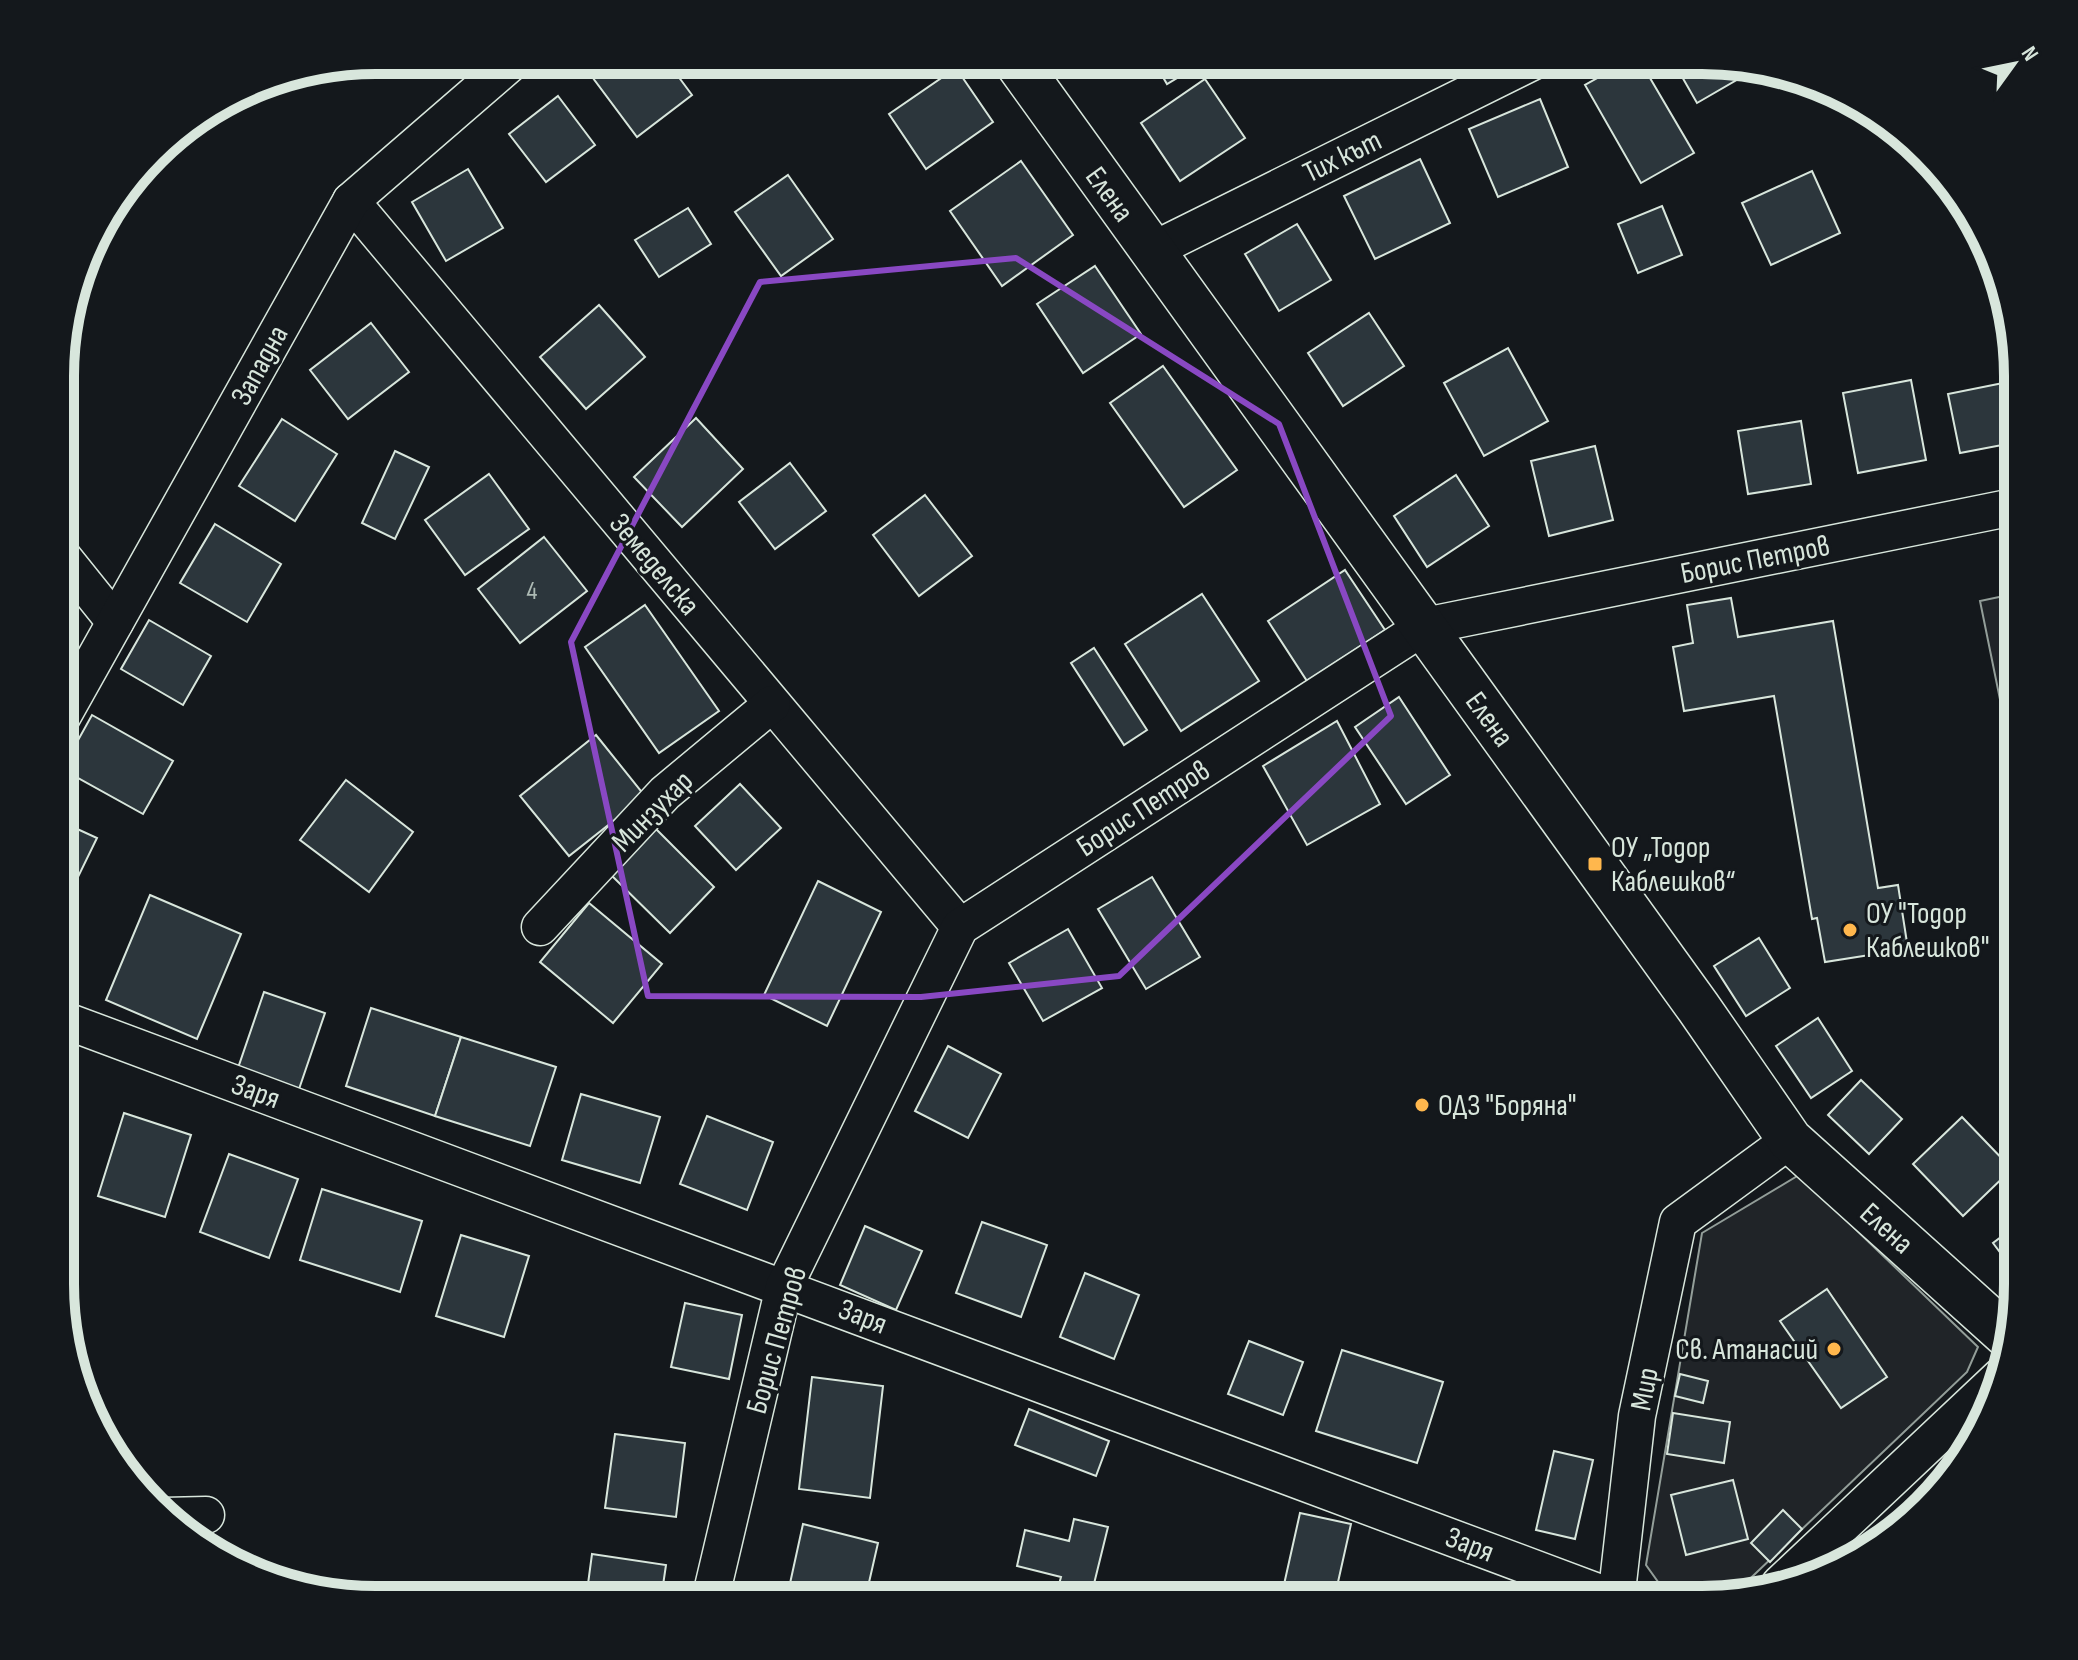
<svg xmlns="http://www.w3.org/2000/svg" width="2078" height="1660" viewBox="0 0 2078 1660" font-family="'Sofia Sans Condensed',sans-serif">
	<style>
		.green { fill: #202428; stroke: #939e99; stroke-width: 2 }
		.building { fill: #2c363c; stroke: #d8e6dc; stroke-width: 2 }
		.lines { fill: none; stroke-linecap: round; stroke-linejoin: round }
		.minor-casing { stroke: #d8e6dc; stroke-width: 39 }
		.tertiary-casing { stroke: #d8e6dc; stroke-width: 47 }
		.minor { stroke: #14181c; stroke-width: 36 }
		.tertiary { stroke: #14181c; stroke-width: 44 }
		.marked { fill: none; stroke: #8948c3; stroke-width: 6; stroke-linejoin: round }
		.poi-dot { fill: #ffb74d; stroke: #14181c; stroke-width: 3 }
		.labels { text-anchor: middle; stroke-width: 6; stroke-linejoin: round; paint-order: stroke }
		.number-label { font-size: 26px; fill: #adbab4 }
		.street-label { font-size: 30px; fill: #d8e6dc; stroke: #14181c }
		.poi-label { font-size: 30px; fill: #d8e6dc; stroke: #14181c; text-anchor: start }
		.rim { fill: none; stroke: #d8e6dc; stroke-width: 10 }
	</style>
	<rect width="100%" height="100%" fill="#14181c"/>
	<g class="green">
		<path d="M2018 593V788L1980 601Z"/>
		<path d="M1799 1175 1978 1347 1967 1372 1735 1593 1702 1600H1671L1646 1565 1702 1233Z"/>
	</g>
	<g class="building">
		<path d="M592 60H666L692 95 637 137 584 66Z"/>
		<path d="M1153 60H1207L1167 84Z"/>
		<path d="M1360 60H1399L1368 76Z"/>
		<path d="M1628 61H1640L1694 153 1641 183 1585 85Z"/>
		<path d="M1673 61H1722L1750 67 1752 71 1697 103Z"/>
		<path d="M956 68 993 122 926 169 889 114Z"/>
		<path d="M1205 79 1245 138 1180 181 1141 123Z"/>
		<path d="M558 96 595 145 546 182 509 134Z"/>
		<path d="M1540 99 1568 167 1498 197 1469 129Z"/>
		<path d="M1420 159 1450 223 1375 259 1344 196Z"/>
		<path d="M1021 161 1073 235 1002 286 950 211Z"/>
		<path d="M468 169 503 228 446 261 412 202Z"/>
		<path d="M1812 171 1840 233 1771 265 1742 203Z"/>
		<path d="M788 175 833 239 781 276 735 212Z"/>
		<path d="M1662 206 1682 255 1638 273 1618 224Z"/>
		<path d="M688 208 711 244 659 277 635 240Z"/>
		<path d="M1297 224 1331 280 1279 311 1245 254Z"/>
		<path d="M1095 266 1141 334 1083 373 1037 304Z"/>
		<path d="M599 305 645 357 586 409 540 357Z"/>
		<path d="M1369 313 1404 366 1343 406 1308 353Z"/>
		<path d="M371 323 409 372 348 419 310 370Z"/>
		<path d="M1508 348 1548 421 1484 456 1444 383Z"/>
		<path d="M1163 366 1237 470 1184 507 1110 403Z"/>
		<path d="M1911 380 1926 460 1858 473 1843 393Z"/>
		<path d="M2018 380V442L1960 453 1948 394Z"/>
		<path d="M696 418 743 469 682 527 634 477Z"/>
		<path d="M282 419 337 454 295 521 239 486Z"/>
		<path d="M1801 421 1811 484 1748 494 1738 431Z"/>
		<path d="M1595 446 1613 520 1549 536 1531 461Z"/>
		<path d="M395 451 429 467 395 539 362 523Z"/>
		<path d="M790 463 826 511 775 549 739 502Z"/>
		<path d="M489 474 529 529 465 575 425 520Z"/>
		<path d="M1456 475 1489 526 1427 567 1394 516Z"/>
		<path d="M925 495 972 556 919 596 873 535Z"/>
		<path d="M215 524 281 564 247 622 180 583Z"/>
		<path d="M544 537 587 591 520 643 478 589Z"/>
		<path d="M1345 570 1385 630 1307 681 1268 621Z"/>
		<path d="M1202 594 1259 681 1181 731 1125 644Z"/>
		<path d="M1731 598 1738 637 1833 621 1878 888 1898 885 1908 949 1825 962 1817 918 1812 919 1774 696 1684 711 1673 647 1693 643 1687 605Z"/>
		<path d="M645 605 719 711 659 753 585 647Z"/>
		<path d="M149 620 211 656 183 705 121 669Z"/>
		<path d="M1094 648 1147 730 1124 745 1071 663Z"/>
		<path d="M1399 697 1450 775 1406 804 1355 727Z"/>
		<path d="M92 715 173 761 143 814 62 769Z"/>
		<path d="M1337 721 1380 804 1307 845 1263 766Z"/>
		<path d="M596 735 645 796 569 856 520 796Z"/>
		<path d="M346 780 413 832 369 892 300 840Z"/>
		<path d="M740 784 781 828 736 870 695 826Z"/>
		<path d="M62 822 97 838 78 877 62 869Z"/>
		<path d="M653 826 714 887 670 933 608 872Z"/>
		<path d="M1152 877 1200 957 1146 989 1098 909Z"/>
		<path d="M818 881 881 912 827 1026 764 995Z"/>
		<path d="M150 895 241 934 197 1039 106 1000Z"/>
		<path d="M589 903 662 964 613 1023 540 962Z"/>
		<path d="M1068 929 1102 988 1043 1021 1009 963Z"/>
		<path d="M1759 938 1790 988 1746 1016 1714 966Z"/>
		<path d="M264 992 325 1013 298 1092 237 1071Z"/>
		<path d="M371 1008 461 1037 435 1116 346 1086Z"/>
		<path d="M1818 1018 1852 1071 1811 1098 1776 1046Z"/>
		<path d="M461 1037 556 1067 530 1146 435 1116Z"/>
		<path d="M948 1046 1001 1074 968 1138 915 1111Z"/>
		<path d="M1861 1080 1902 1119 1869 1154 1828 1115Z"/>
		<path d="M581 1094 660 1117 640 1183 562 1160Z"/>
		<path d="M124 1113 191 1135 165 1217 98 1196Z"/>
		<path d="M707 1116 773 1142 747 1210 680 1184Z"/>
		<path d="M1962 1117 2012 1169 1963 1216 1913 1164Z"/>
		<path d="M229 1154 298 1179 269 1258 200 1232Z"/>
		<path d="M322 1189 422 1221 400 1292 300 1260Z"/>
		<path d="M982 1222 1047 1245 1021 1317 956 1293Z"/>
		<path d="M2017 1225V1275L1993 1243Z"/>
		<path d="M865 1226 922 1251 896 1310 840 1285Z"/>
		<path d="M461 1235 529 1256 504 1337 436 1316Z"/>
		<path d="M1085 1273 1139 1295 1114 1359 1060 1337Z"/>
		<path d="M1827 1289 1887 1377 1841 1408 1780 1321Z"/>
		<path d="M685 1303 742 1315 729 1379 671 1367Z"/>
		<path d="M1249 1341 1303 1362 1283 1415 1228 1394Z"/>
		<path d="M1342 1350 1443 1382 1417 1463 1316 1431Z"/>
		<path d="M1680 1374 1708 1381 1703 1403 1675 1396Z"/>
		<path d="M812 1377 883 1386 870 1498 799 1489Z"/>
		<path d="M1029 1409 1109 1441 1096 1476 1015 1445Z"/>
		<path d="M1673 1413 1730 1422 1724 1463 1667 1454Z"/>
		<path d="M615 1434 685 1443 676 1517 605 1508Z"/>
		<path d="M1554 1451 1593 1460 1575 1539 1536 1530Z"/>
		<path d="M1733 1480 1748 1539 1686 1555 1671 1495Z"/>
		<path d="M1783 1510 1802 1529 1770 1562 1751 1543Z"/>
		<path d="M1300 1513 1351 1524 1334 1600 1283 1589Z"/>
		<path d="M1074 1519 1108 1527 1091 1596 1058 1588 1061 1577 1017 1566 1025 1530 1069 1541Z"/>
		<path d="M803 1524 878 1543 865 1600H838L789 1588Z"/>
		<path d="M592 1554 666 1565 661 1599H586Z"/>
	</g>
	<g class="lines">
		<g class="minor-casing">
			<g id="minor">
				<path d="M351 201 960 927"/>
				<path d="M1151 251 1534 61"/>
				<path d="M62 556 115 622"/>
				<path d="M62 717 351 201 514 60"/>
				<path d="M540 927 665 793 772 704"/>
				<path d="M61 1019 1619 1600"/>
				<path d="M164 1516 206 1515"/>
				<path d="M1780 1584 2001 1376"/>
				<path d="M710 1600 784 1287 960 927 1425 626 2018 506"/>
				<path d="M1616 1600 1637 1416 1678 1222 1790 1140"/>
			</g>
		</g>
		<g class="tertiary-casing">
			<path id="tertiary" d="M1015 60 1698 1007 1790 1140 2010 1338"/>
		</g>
		<use href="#minor" class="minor"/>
		<use href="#tertiary" class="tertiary"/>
	</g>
	<path class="marked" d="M1016 258 1279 424 1391 716 1119 976 921 997 648 996 571 642 760 282Z"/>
	<g class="poi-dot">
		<rect x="1587" y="856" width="16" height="16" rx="4"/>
		<circle cx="1850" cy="930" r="8"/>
		<circle cx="1422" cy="1105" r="8"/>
		<circle cx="1834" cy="1349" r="8"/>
	</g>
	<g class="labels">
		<g class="number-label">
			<text x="532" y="599">4</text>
		</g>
		<g class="street-label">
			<text transform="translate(1342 156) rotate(-26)" y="10">Тих кът</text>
			<text transform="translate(1110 194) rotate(54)" y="10">Елена</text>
			<text transform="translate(259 365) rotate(-61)" y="10">Западна</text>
			<text transform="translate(1755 559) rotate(-11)" y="10">Борис Петров</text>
			<text transform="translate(655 564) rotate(50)" y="10">Земеделска</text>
			<text transform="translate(1490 719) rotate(54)" y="10">Елена</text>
			<text transform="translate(1143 808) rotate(-33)" y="10">Борис Петров</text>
			<text transform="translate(652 811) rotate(-45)" y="10">Минзухар</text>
			<text transform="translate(256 1091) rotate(20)" y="10">Заря</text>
			<text transform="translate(1887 1228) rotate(42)" y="10">Елена</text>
			<text transform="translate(863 1316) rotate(21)" y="10">Заря</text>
			<text transform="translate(776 1340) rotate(-74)" y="10">Борис Петров</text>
			<text transform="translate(1644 1389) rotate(-79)" y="10">Мир</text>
			<text transform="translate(1470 1544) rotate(21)" y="10">Заря</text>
		</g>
		<g class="poi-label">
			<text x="1611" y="857">ОУ „Тодор<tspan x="1611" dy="34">Каблешков“</tspan></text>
			<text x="1866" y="923">ОУ "Тодор<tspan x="1866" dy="34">Каблешков"</tspan></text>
			<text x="1438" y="1115">ОДЗ "Боряна"</text>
			<text x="1818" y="1359" text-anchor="end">Св. Атанасий</text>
		</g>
	</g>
	<path d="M0 0H2078V1660H0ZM376 74H1702A302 302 0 0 1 2004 376V1284A302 302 0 0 1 1702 1586H376A302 302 0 0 1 74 1284V376A302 302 0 0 1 376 74Z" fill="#14181c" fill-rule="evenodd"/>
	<path class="rim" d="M376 74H1702A302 302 0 0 1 2004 376V1284A302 302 0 0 1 1702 1586H376A302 302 0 0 1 74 1284V376A302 302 0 0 1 376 74Z"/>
	<g transform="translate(2014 64) rotate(57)" stroke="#14181c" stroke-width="6" paint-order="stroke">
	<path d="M0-6L14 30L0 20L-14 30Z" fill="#d8e6dc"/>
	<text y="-12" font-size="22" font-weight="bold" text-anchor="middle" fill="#d8e6dc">N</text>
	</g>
</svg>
